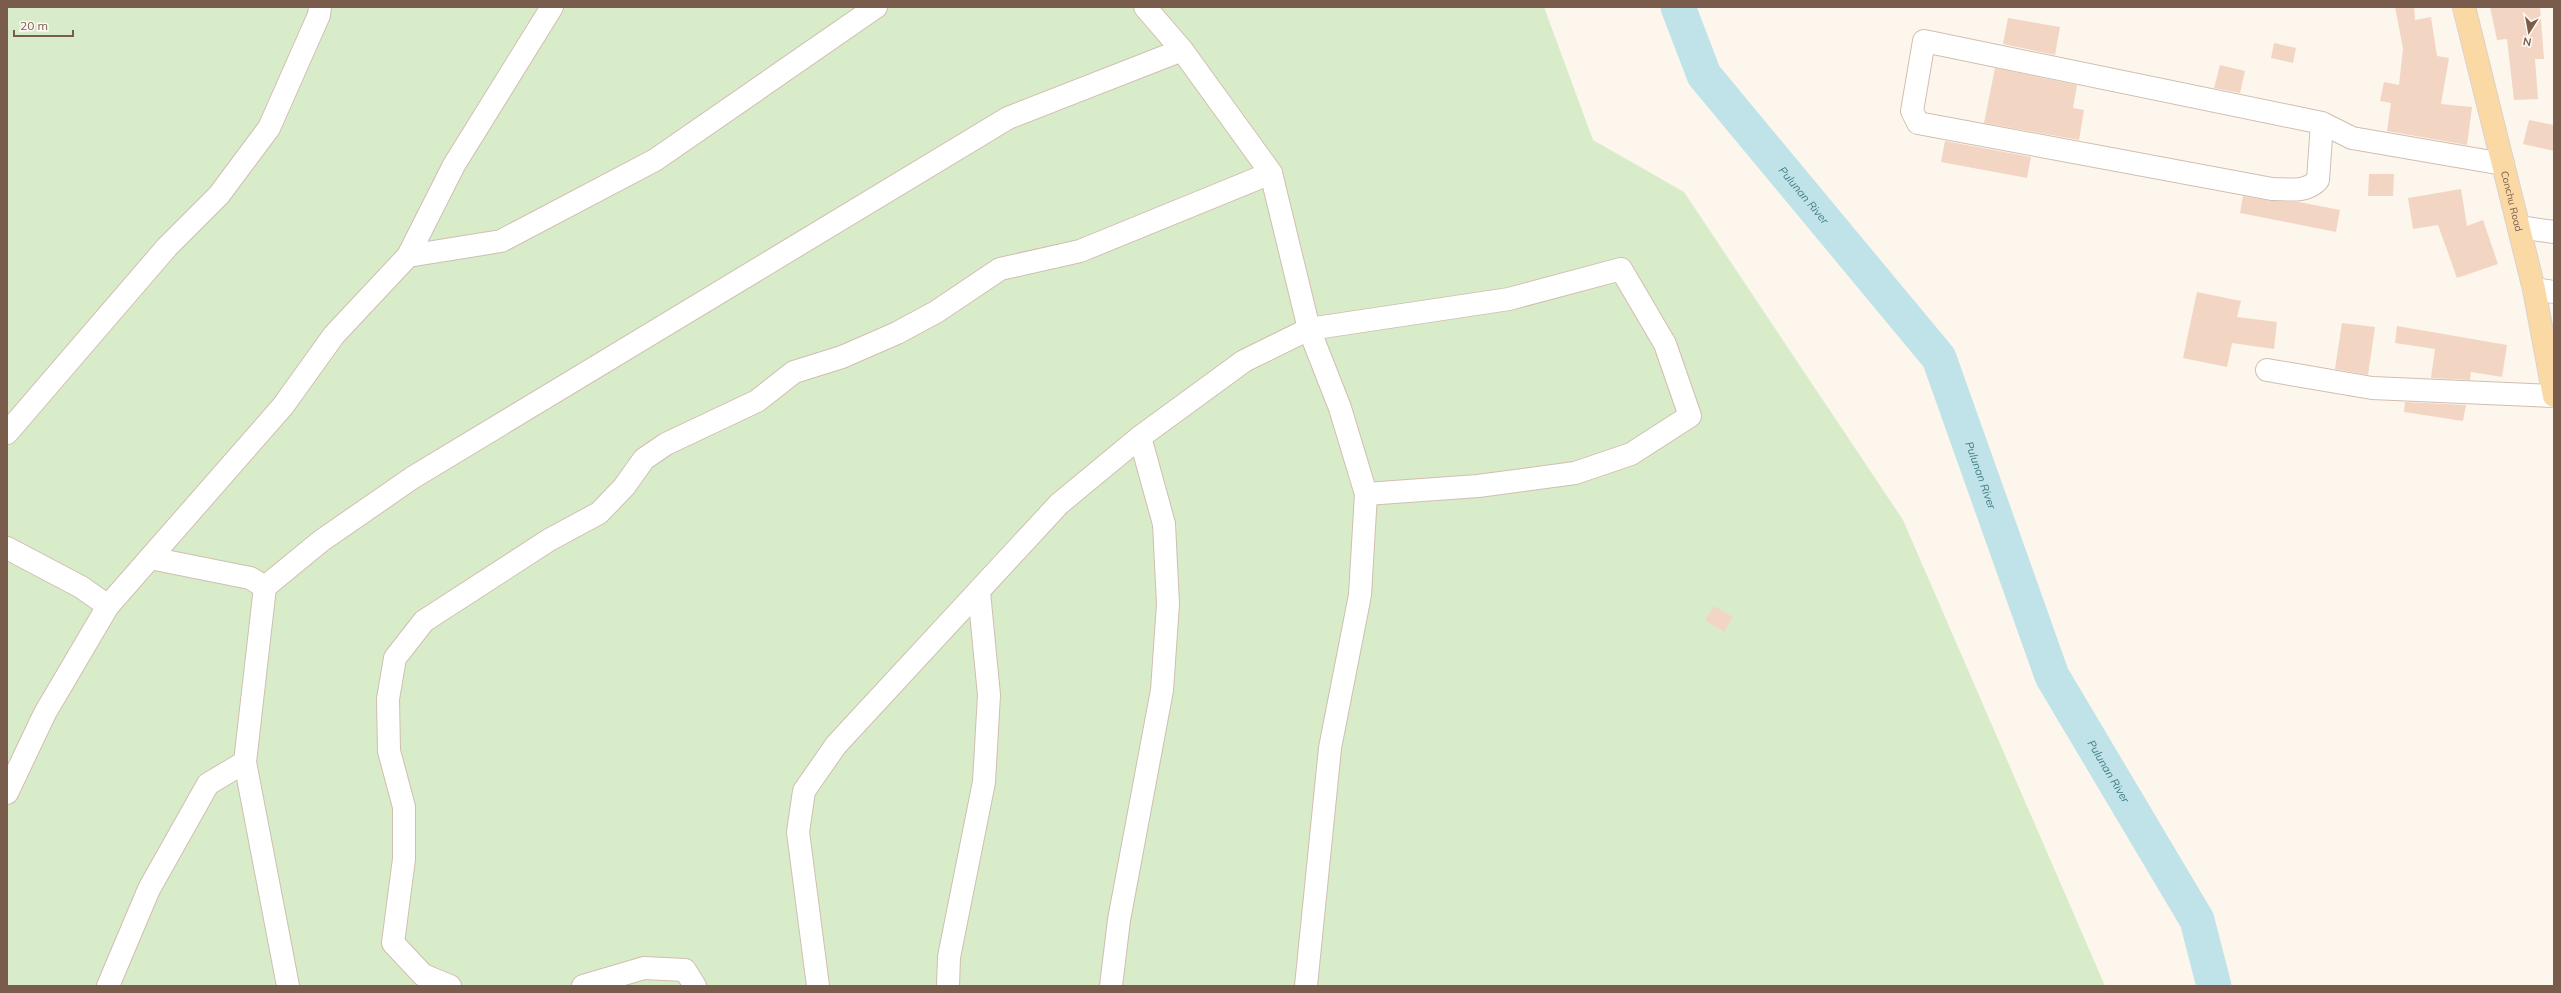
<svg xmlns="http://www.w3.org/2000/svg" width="2561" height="993" viewBox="0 0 2561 993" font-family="Mulish,sans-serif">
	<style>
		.green { fill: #d8ecc9 }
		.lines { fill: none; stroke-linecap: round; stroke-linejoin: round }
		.river { stroke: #bfe3e8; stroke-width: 35 }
		.building { fill: #f3d5c3 }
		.minor-casing { stroke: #d1beb0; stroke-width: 24 }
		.major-casing { stroke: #dad1cd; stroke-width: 24 }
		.minor { stroke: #fff; stroke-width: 22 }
		.major { stroke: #fbd9a5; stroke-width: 22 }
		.labels { text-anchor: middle; stroke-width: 3; stroke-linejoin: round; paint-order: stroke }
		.street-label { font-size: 10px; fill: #7a5c4d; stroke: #fffaf3 }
		.water-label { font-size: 11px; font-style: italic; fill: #437c86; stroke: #fffaf3 }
	</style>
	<rect width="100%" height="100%" fill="#fdf6ec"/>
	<path class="green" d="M7 7H1544L1593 140 1684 192 1903 520 2105 986H7Z"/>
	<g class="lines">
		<path class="river" id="s1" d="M1678 7 1704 75 1939 358 2052 676 2197 920 2214 986"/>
	</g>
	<g class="building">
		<path d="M2395 7H2414L2415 20 2431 17 2437 56 2449 58 2441 104 2472 107 2467 145 2387 131 2391 103 2380 101 2384 82 2399 85 2403 48Z"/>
		<path d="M2490 7H2540L2544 59H2535L2538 99 2514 100 2507 39 2497 40Z"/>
		<path d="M2008 18 2060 27 2055 55 2003 44Z"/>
		<path d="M2274 43 2296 48 2293 63 2271 58Z"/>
		<path d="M2220 65 2245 71 2240 93 2214 88Z"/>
		<path d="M1995 68 2077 85 2073 108 2084 110 2079 140 1984 123Z"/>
		<path d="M2529 120 2554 125V151L2523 144Z"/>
		<path d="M1945 141 2031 157 2027 178 1941 162Z"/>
		<path d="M2369 174H2394L2393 196H2368Z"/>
		<path d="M2461 189 2467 226 2483 220 2498 264 2457 278 2438 225 2413 229 2408 198Z"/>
		<path d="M2243 196 2272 201 2299 202 2340 210 2336 232 2240 213Z"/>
		<path d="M2197 292 2241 301 2237 317 2277 322 2274 349 2232 343 2227 367 2183 358Z"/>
		<path d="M2342 323 2375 327 2368 375 2335 369Z"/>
		<path d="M2397 326 2507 345 2502 377 2471 372 2470 380 2431 378 2435 349 2395 343Z"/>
		<path d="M2405 402 2466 405 2463 421 2404 412Z"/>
		<path d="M1714 606 1733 617 1724 632 1705 620Z"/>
	</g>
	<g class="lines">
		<g class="minor-casing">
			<g id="minor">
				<path d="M1145 7 1182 50 1271 173 1309 329 1340 408 1366 494 1360 595 1330 748 1306 986"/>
				<path d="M2322 123 2318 180C2306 193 2289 189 2272 189L1918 123 1912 111 1924 41 2322 123 2352 138 2503 164"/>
				<path d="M2519 227 2554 232"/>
				<path d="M408 256 501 241 655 160 876 7"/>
				<path d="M2534 289 2554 292"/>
				<path d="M2267 370 2372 388 2554 396"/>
				<path d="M7 433 167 247 219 195 269 128 319 15 320 7"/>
				<path d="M7 548 81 587 108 606"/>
				<path d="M150 558 250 578 265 587"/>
				<path d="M7 793 45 713 108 606 283 406 334 335 408 256 454 165 552 7"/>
				<path d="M108 986 149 889 208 784 245 762"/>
				<path d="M288 986 245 762 265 587 321 541 412 478 1008 118 1182 50"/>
				<path d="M450 986 423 975 393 943 404 859V807L389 751 388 699 395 658 424 621 549 540 599 513 624 487 644 459 666 444 757 401 794 372 842 357 897 333 936 312 1000 269 1080 251 1271 173"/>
				<path d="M583 986 644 968 685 970 695 986"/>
				<path d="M818 986 798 832 804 791 836 745 1059 504 1140 437 1244 361 1309 329 1509 299 1621 269 1665 344 1690 416 1631 454 1575 473 1478 486 1366 494"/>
				<path d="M948 986 949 957 984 782 989 695 979 592"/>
				<path d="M1111 986 1119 920 1162 690 1168 604 1164 524 1140 437"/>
			</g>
		</g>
		<g class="major-casing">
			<g id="major">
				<path id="s2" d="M2464 7 2534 289 2554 396"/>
			</g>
		</g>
		<use href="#minor" class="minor"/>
		<use href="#major" class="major"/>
	</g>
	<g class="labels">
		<g class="street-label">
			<text dy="4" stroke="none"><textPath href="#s2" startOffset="200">Conchu Road</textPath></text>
		</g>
		<g class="water-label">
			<text dy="4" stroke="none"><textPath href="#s1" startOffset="229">Pulunan River</textPath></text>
			<text dy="4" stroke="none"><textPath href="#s1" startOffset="565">Pulunan River</textPath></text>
			<text dy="4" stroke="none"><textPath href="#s1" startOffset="889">Pulunan River</textPath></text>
		</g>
	</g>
	<rect width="2561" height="993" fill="none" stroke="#7a5c4d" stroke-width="16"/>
	<g transform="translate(2529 32) rotate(191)" stroke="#fffaf3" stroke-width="3" paint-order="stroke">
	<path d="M0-3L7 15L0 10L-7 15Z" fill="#7a5c4d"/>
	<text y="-6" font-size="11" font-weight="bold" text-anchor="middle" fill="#7a5c4d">N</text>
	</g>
	<path d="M14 30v6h59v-6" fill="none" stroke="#7a5c4d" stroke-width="2"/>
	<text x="20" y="30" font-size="12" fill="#7a5c4d" stroke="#fffaf3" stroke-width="3" paint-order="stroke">20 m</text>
</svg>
